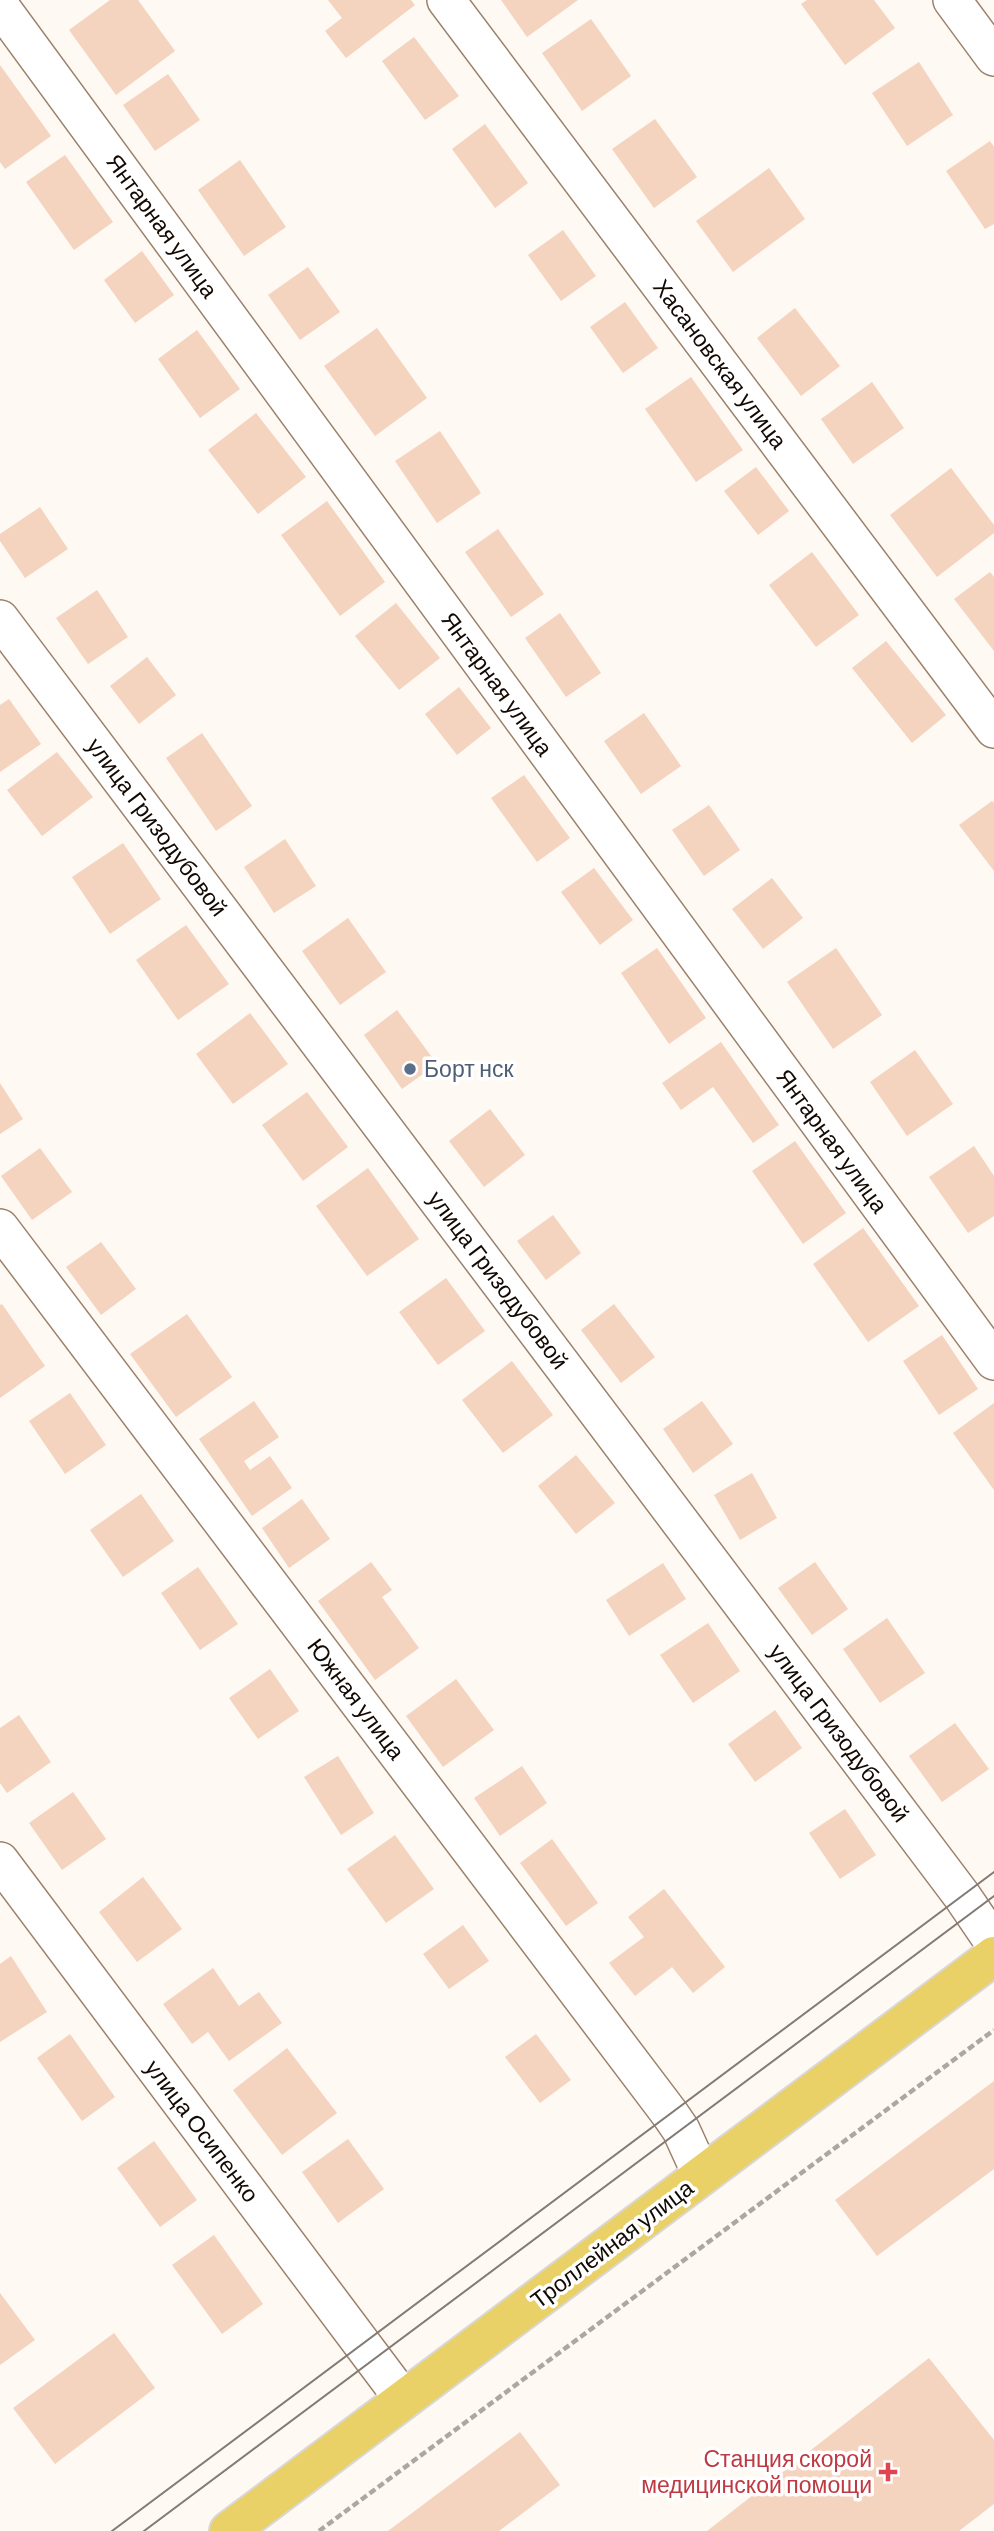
<svg xmlns="http://www.w3.org/2000/svg" width="994" height="2531" viewBox="0 0 994 2531" font-family="Barlow,sans-serif">
	<style>
		.building { fill: #f4d3bf }
		.lines { fill: none; stroke-linecap: round; stroke-linejoin: round }
		.minor-casing { stroke: #9c826b; stroke-width: 40 }
		.major-casing { stroke: #d9d8d7; stroke-width: 42 }
		.path { stroke: #aea6a1; stroke-width: 4.5; stroke-dasharray: 7 3.5; stroke-linecap: butt }
		.minor { stroke: #fff; stroke-width: 37 }
		.major { stroke: #e9d067; stroke-width: 38 }
		.tram { stroke: #837b75; stroke-width: 2 }
		.service-dot { fill: #5c6f8a; stroke: #fff; stroke-width: 2.5 }
		.health-dot { fill: #e0444e; stroke: #fff; stroke-width: 2.5 }
		.labels { text-anchor: middle; stroke-width: 7; stroke-linejoin: round; paint-order: stroke }
		.street-label { font-size: 23px; fill: #130903; stroke: #fff }
		.service-label { font-size: 23px; fill: #4e5e75; stroke: #fff; text-anchor: start }
		.health-label { font-size: 23px; fill: #be3a42; stroke: #fff; text-anchor: end }
	</style>
	<rect width="100%" height="100%" fill="#fff9f4"/>
	<g class="building">
		<path d="M110 0H138L175 51 116 95 69 30Z"/>
		<path d="M328 0H411L415 5 346 58 325 31 342 18Z"/>
		<path d="M501 0H578L527 37Z"/>
		<path d="M807 0H874L895 28 845 65 801 4Z"/>
		<path d="M591 19 631 76 582 111 542 53Z"/>
		<path d="M414 37 459 96 425 120 382 61Z"/>
		<path d="M919 62 953 115 907 146 872 93Z"/>
		<path d="M0 65 51 136 5 169 0 162Z"/>
		<path d="M168 74 200 120 155 151 123 105Z"/>
		<path d="M655 119 697 177 654 208 612 149Z"/>
		<path d="M485 124 528 183 495 208 452 149Z"/>
		<path d="M990 141 994 147V224L985 229 946 171Z"/>
		<path d="M65 155 113 222 74 250 26 182Z"/>
		<path d="M240 160 286 227 244 256 198 190Z"/>
		<path d="M769 168 805 219 733 272 696 221Z"/>
		<path d="M563 230 596 276 561 301 528 255Z"/>
		<path d="M142 251 174 295 135 323 104 280Z"/>
		<path d="M308 267 340 312 300 340 268 295Z"/>
		<path d="M625 302 658 348 623 373 590 327Z"/>
		<path d="M795 308 840 366 801 396 757 338Z"/>
		<path d="M377 328 427 398 375 436 324 366Z"/>
		<path d="M197 330 240 389 200 418 158 359Z"/>
		<path d="M691 377 743 450 696 482 645 409Z"/>
		<path d="M872 382 904 428 853 464 821 419Z"/>
		<path d="M256 413 306 477 258 514 208 450Z"/>
		<path d="M440 431 481 493 437 523 395 461Z"/>
		<path d="M756 467 789 511 758 535 724 491Z"/>
		<path d="M951 468 994 525V533L937 577 890 515Z"/>
		<path d="M327 501 385 582 340 616 281 535Z"/>
		<path d="M40 507 68 549 25 578 0 541V534Z"/>
		<path d="M498 529 544 594 511 617 465 552Z"/>
		<path d="M812 552 859 615 816 647 769 585Z"/>
		<path d="M990 572 994 577V651L954 599Z"/>
		<path d="M97 590 128 637 88 664 56 618Z"/>
		<path d="M396 603 440 658 399 690 355 636Z"/>
		<path d="M560 613 601 673 566 697 525 638Z"/>
		<path d="M886 641 946 715 912 743 852 668Z"/>
		<path d="M147 657 176 695 139 724 110 686Z"/>
		<path d="M459 687 491 728 457 755 425 714Z"/>
		<path d="M9 699 41 744 0 772V705Z"/>
		<path d="M644 713 681 766 641 794 604 741Z"/>
		<path d="M202 733 252 806 216 831 166 758Z"/>
		<path d="M57 752 93 797 42 836 7 790Z"/>
		<path d="M524 775 570 838 537 862 491 798Z"/>
		<path d="M992 801 994 803V871L959 825Z"/>
		<path d="M709 805 740 850 704 876 672 830Z"/>
		<path d="M285 839 316 886 274 913 244 867Z"/>
		<path d="M123 843 161 899 110 934 72 877Z"/>
		<path d="M594 868 633 920 600 945 561 892Z"/>
		<path d="M772 878 803 918 763 949 732 909Z"/>
		<path d="M348 918 386 972 340 1005 302 951Z"/>
		<path d="M186 925 229 984 178 1020 136 960Z"/>
		<path d="M657 948 706 1018 669 1044 621 973Z"/>
		<path d="M836 948 882 1015 833 1049 787 982Z"/>
		<path d="M397 1010 437 1064 402 1089 364 1035Z"/>
		<path d="M250 1013 288 1064 233 1104 196 1054Z"/>
		<path d="M721 1042 779 1125 753 1143 713 1087 681 1110 662 1083Z"/>
		<path d="M915 1050 953 1104 907 1136 870 1082Z"/>
		<path d="M0 1083 23 1119 0 1134Z"/>
		<path d="M307 1092 348 1147 303 1181 262 1125Z"/>
		<path d="M490 1109 525 1155 484 1187 449 1141Z"/>
		<path d="M795 1141 846 1213 803 1244 752 1171Z"/>
		<path d="M974 1146 994 1176V1216L968 1233 929 1177Z"/>
		<path d="M40 1148 72 1192 32 1220 1 1176Z"/>
		<path d="M368 1168 419 1239 367 1276 316 1206Z"/>
		<path d="M553 1215 581 1253 546 1280 517 1241Z"/>
		<path d="M863 1228 919 1306 868 1342 813 1264Z"/>
		<path d="M101 1242 136 1289 101 1315 66 1267Z"/>
		<path d="M446 1278 485 1331 438 1365 399 1312Z"/>
		<path d="M2 1304 45 1366 0 1398V1305Z"/>
		<path d="M614 1304 655 1357 621 1383 581 1330Z"/>
		<path d="M187 1314 232 1377 176 1417 130 1354Z"/>
		<path d="M942 1335 978 1389 939 1415 903 1361Z"/>
		<path d="M512 1361 553 1415 503 1453 462 1400Z"/>
		<path d="M70 1393 106 1445 65 1474 29 1421Z"/>
		<path d="M254 1401 279 1437 244 1461 250 1470 270 1456 292 1488 252 1516 199 1439Z"/>
		<path d="M702 1401 733 1444 693 1473 663 1429Z"/>
		<path d="M994 1403V1490L953 1433Z"/>
		<path d="M576 1455 615 1503 576 1534 538 1486Z"/>
		<path d="M752 1473 777 1518 740 1540 714 1495Z"/>
		<path d="M141 1494 174 1541 123 1577 90 1530Z"/>
		<path d="M302 1499 330 1539 289 1568 262 1528Z"/>
		<path d="M371 1562 392 1590 382 1597 419 1648 375 1680 318 1601Z"/>
		<path d="M815 1562 848 1609 812 1635 778 1588Z"/>
		<path d="M663 1563 686 1599 629 1636 606 1600Z"/>
		<path d="M198 1567 238 1624 200 1650 161 1593Z"/>
		<path d="M887 1618 925 1673 880 1703 843 1649Z"/>
		<path d="M708 1623 740 1671 693 1703 660 1655Z"/>
		<path d="M270 1669 299 1711 258 1739 229 1698Z"/>
		<path d="M456 1679 494 1730 443 1767 406 1716Z"/>
		<path d="M775 1710 802 1748 755 1782 728 1744Z"/>
		<path d="M19 1715 51 1762 7 1793 0 1783V1728Z"/>
		<path d="M955 1723 989 1769 942 1802 909 1756Z"/>
		<path d="M338 1756 374 1813 341 1835 304 1777Z"/>
		<path d="M522 1766 547 1803 500 1836 474 1798Z"/>
		<path d="M73 1792 106 1839 62 1870 29 1823Z"/>
		<path d="M845 1809 876 1855 840 1879 809 1833Z"/>
		<path d="M395 1835 434 1889 386 1923 347 1869Z"/>
		<path d="M552 1839 598 1903 566 1926 520 1863Z"/>
		<path d="M143 1877 182 1929 137 1962 99 1912Z"/>
		<path d="M664 1889 725 1967 693 1993 672 1967 635 1996 609 1963 644 1937 628 1917Z"/>
		<path d="M463 1925 489 1961 449 1989 423 1954Z"/>
		<path d="M11 1956 47 2012 0 2042V1964Z"/>
		<path d="M213 1968 239 2006 259 1992 282 2023 229 2061 208 2032 192 2044 163 2004Z"/>
		<path d="M70 2034 115 2097 82 2121 37 2058Z"/>
		<path d="M536 2034 571 2080 540 2103 505 2057Z"/>
		<path d="M287 2048 337 2113 282 2155 233 2090Z"/>
		<path d="M994 2081V2169L877 2256 835 2200Z"/>
		<path d="M348 2139 384 2189 338 2223 302 2172Z"/>
		<path d="M154 2141 197 2200 160 2227 117 2168Z"/>
		<path d="M214 2235 263 2304 222 2334 172 2265Z"/>
		<path d="M0 2293 35 2340 0 2365Z"/>
		<path d="M114 2333 155 2388 55 2464 13 2408Z"/>
		<path d="M929 2358 994 2440V2504L959 2531H707Z"/>
		<path d="M520 2432 560 2485 499 2531H388Z"/>
	</g>
	<g class="lines">
		<g class="minor-casing">
			<g id="minor">
				<path d="M446 0 994 729"/>
				<path d="M952 0 994 57"/>
				<path d="M0 6 994 1361"/>
				<path d="M0 619 962 1896 994 1943"/>
				<path d="M0 1228 670 2114 681 2130 702 2176"/>
				<path d="M0 1861 404 2400"/>
			</g>
		</g>
		<g class="major-casing">
			<path id="major" d="M229 2531 994 1956"/>
		</g>
		<path class="path" d="M319 2531 994 2030"/>
		<use href="#minor" class="minor"/>
		<use href="#major" class="major"/>
		<g class="tram">
			<path d="M112 2531 994 1872"/>
			<path d="M144 2531 994 1896"/>
		</g>
	</g>
	<circle class="service-dot" cx="410" cy="1069" r="7"/>
	<path class="health-dot" d="M884.5 2461.5h7v7h7v7h-7v7h-7v-7h-7v-7h7z"/>
	<g class="labels">
		<g class="street-label">
			<text transform="translate(162 226) rotate(54)" y="8">Янтарная улица</text>
			<text transform="translate(720 364) rotate(53)" y="8">Хасановская улица</text>
			<text transform="translate(497 684) rotate(54)" y="8">Янтарная улица</text>
			<text transform="translate(157 827) rotate(53)" y="8">улица Гризодубовой</text>
			<text transform="translate(832 1141) rotate(54)" y="8">Янтарная улица</text>
			<text transform="translate(498 1280) rotate(53)" y="8">улица Гризодубовой</text>
			<text transform="translate(356 1699) rotate(53)" y="8">Южная улица</text>
			<text transform="translate(839 1733) rotate(53)" y="8">улица Гризодубовой</text>
			<text transform="translate(202 2131) rotate(53)" y="8">улица Осипенко</text>
			<text transform="translate(612 2244) rotate(-37)" y="8">Троллейная улица</text>
		</g>
		<g class="service-label">
			<text x="424" y="1077">Борт нск</text>
		</g>
		<g class="health-label">
			<text x="872" y="2467">Станция скорой<tspan x="872" dy="26">медицинской помощи</tspan></text>
		</g>
	</g>
</svg>
